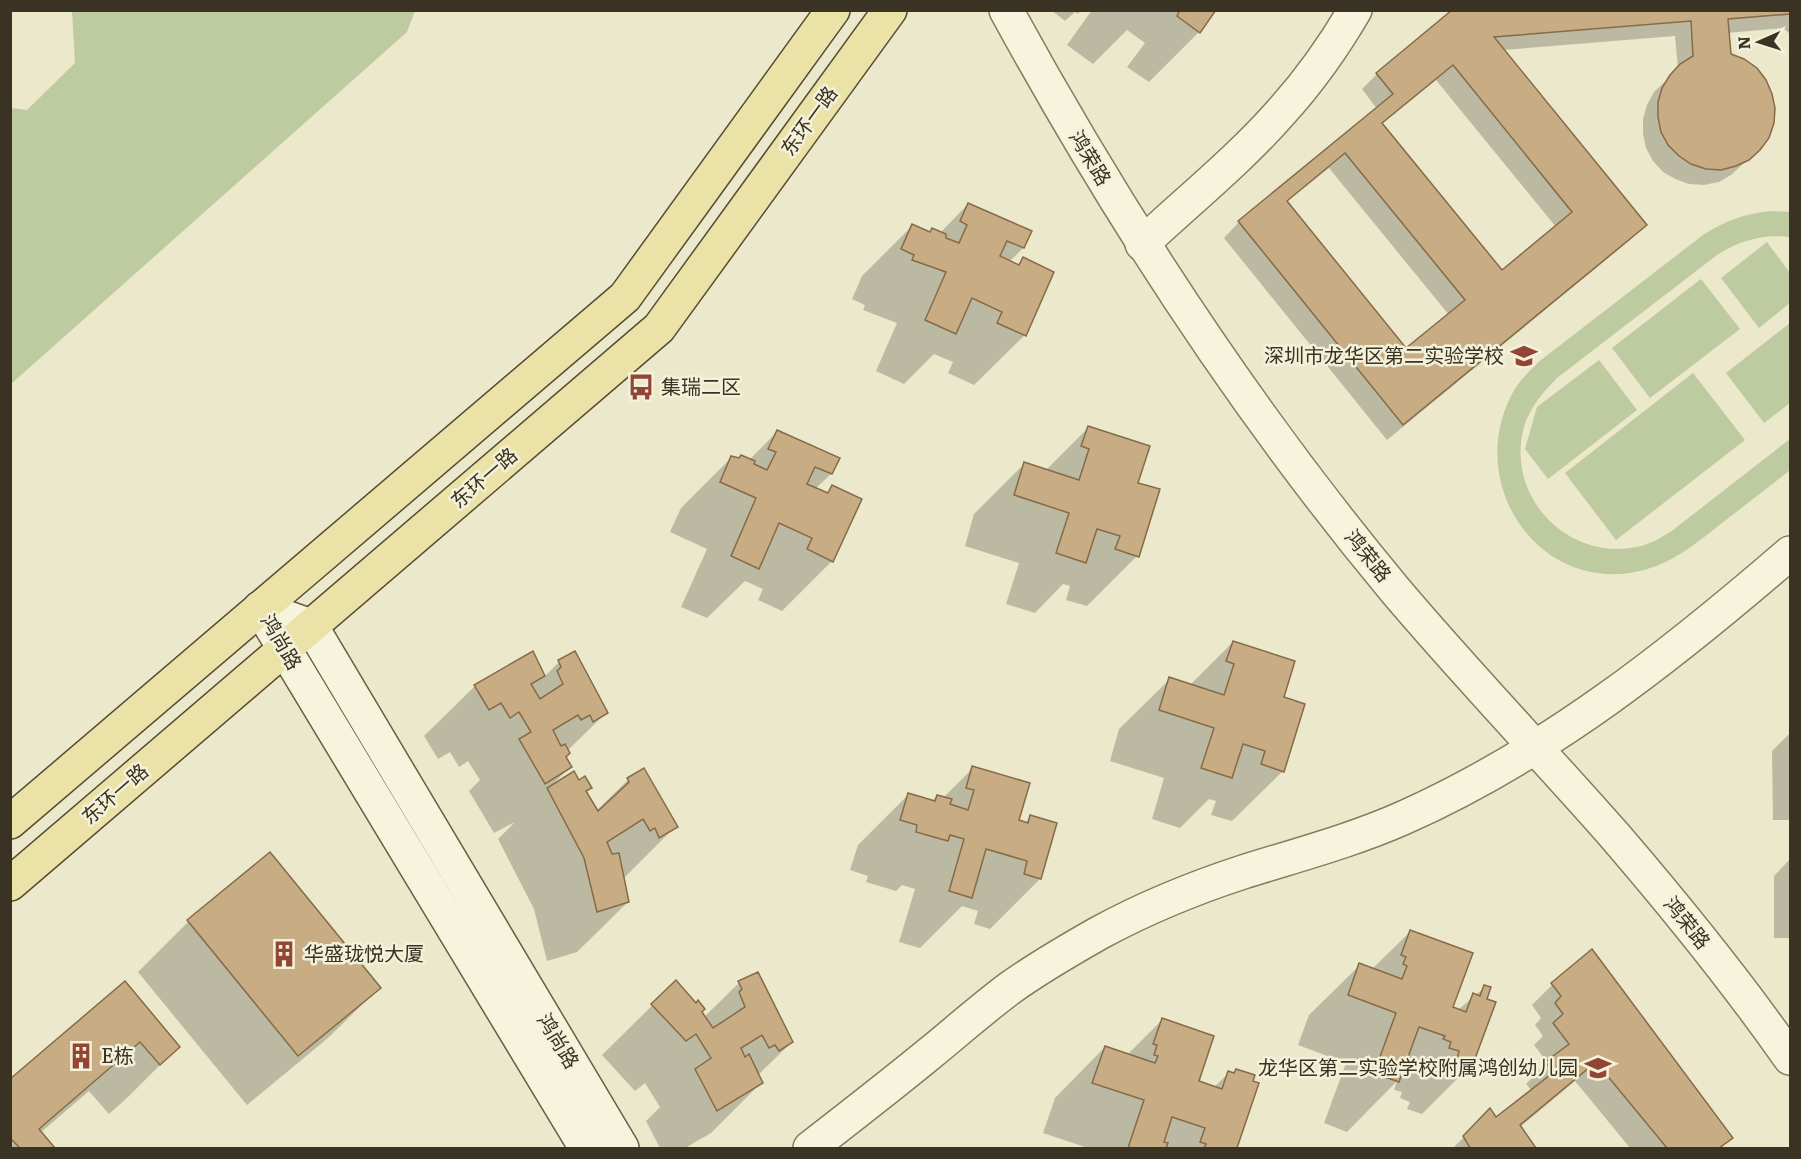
<svg xmlns="http://www.w3.org/2000/svg" width="1801" height="1159" viewBox="0 0 1801 1159" font-family="Literata,'Noto Sans SC',serif">
	<style>
		.green { fill: #beca9f }
		.shadow { fill: #0003; fill-rule: evenodd }
		.building { fill: #c7ac84; stroke: #856b48; stroke-width: 1.5; fill-rule: evenodd }
		.lines { fill: none; stroke-linecap: round; stroke-linejoin: round }
		.street-casing { stroke: #887c60; stroke-width: 36 }
		.secondary-casing { stroke: #6a5d43; stroke-width: 36 }
		.primary-casing { stroke: #564a34; stroke-width: 36 }
		.street { stroke: #f7f4de; stroke-width: 33 }
		.secondary { stroke: #f7f4de; stroke-width: 33 }
		.primary { stroke: #ebe2a7; stroke-width: 33 }
		.labels { text-anchor: middle; stroke-width: 5; stroke-linejoin: round; paint-order: stroke }
		.street-label { font-size: 20px; fill: #3a3222; stroke: #f4f1da }
		.poi-label { font-size: 20px; fill: #3a3222; stroke: #f4f1da; text-anchor: start }
	</style>
	<rect width="100%" height="100%" fill="#ece8cb"/>
	<g class="green">
		<path d="M72 11H415L407 32 11 384V108L27 110 75 63Z"/>
		<path d="M1771 211 1790 212V237C1762 234 1741 240 1717 255L1557 378C1543 392 1530 407 1524 427 1505 496 1567 561 1636 547 1650 545 1662 537 1673 530L1790 439V470C1768 488 1745 505 1722 523 1698 542 1674 562 1644 570 1543 597 1466 489 1510 398 1517 383 1529 371 1541 360L1703 235C1727 220 1744 214 1771 211Z"/>
		<path d="M1767 242 1790 273V303L1759 328 1721 278Z"/>
		<path d="M1701 279 1740 329 1650 398 1612 348Z"/>
		<path d="M1790 323V403L1764 423 1726 373Z"/>
		<path d="M1599 360 1637 410 1548 479 1525 449 1537 407Z"/>
		<path d="M1693 373 1745 440 1616 540 1565 473Z"/>
	</g>
	<g class="shadow">
		<path d="M1051 10H1081L1078 14 1075 12 1065 21Z"/>
		<path d="M1092 10H1214L1199 32 1149 82 1127 67 1145 43 1127 30 1093 64 1067 45Z"/>
		<path d="M1454 10H1790V34L1783 28 1727 33 1729 55 1759 149 1731 175 1719 182 1704 185 1689 184 1675 179 1663 172 1653 161 1646 148 1643 134V119L1647 105 1654 92 1678 69 1675 36 1503 50 1645 225 1629 241 1387 440 1224 238 1239 222 1377 109 1362 89 1377 74ZM1436 80 1556 227 1501 272 1382 124ZM1329 168 1449 315 1406 350 1286 202Z"/>
		<path d="M968 204 1023 248 1009 262 1017 266 1023 259 1025 335 974 385 948 373 953 362 934 354 904 384 876 371 897 323 863 310 865 305 852 299 862 276 912 226 929 233 932 230 940 233Z"/>
		<path d="M1088 428 1137 484V556L1087 606 1066 600 1070 586 1063 584 1035 613 1006 604 1019 563 965 546 974 514 1024 464 1045 471Z"/>
		<path d="M777 432 831 474 815 489 825 494 832 487V561L782 611 758 600 763 589 745 581 707 618 681 607 707 549 670 532 681 508 732 457 749 460Z"/>
		<path d="M1233 642 1282 698 1283 771 1232 821 1211 815 1216 801 1209 799 1180 828 1152 819 1164 778 1110 761 1119 729 1170 679 1190 685Z"/>
		<path d="M559 662 606 713 567 751 564 757 570 767 552 785 579 782 590 788 585 792 596 811 628 780 643 770 676 826 623 879 628 902 577 952 547 961 534 909 498 839 515 822 494 833 469 791 480 780 468 761 459 767 450 752 438 759 424 736 475 686 544 677Z"/>
		<path d="M1790 733V850V820H1773L1772 751Z"/>
		<path d="M973 768 1017 821 1024 823 1031 817 1040 879 990 929 974 924 978 911 962 906 920 948 899 942 915 889 902 885 896 891 866 882 868 876 850 870 858 845 908 795 932 801 937 796 943 798Z"/>
		<path d="M270 854 379 988 328 1038 247 1105 138 972 188 922Z"/>
		<path d="M1790 859V938H1774V876Z"/>
		<path d="M1410 932 1452 1008 1458 1010 1485 987 1472 1064 1422 1114 1407 1109 1410 1102 1400 1098 1402 1092 1394 1090 1397 1081 1347 1132 1324 1123 1346 1063 1298 1045 1309 1015 1360 965 1372 969Z"/>
		<path d="M676 982 704 1017 739 983 792 1042 758 1075 761 1083 711 1133 685 1148H660L646 1121 660 1107 645 1083 635 1091 602 1055Z"/>
		<path d="M125 983 178 1047 128 1097 109 1114 89 1091 40 1133 53 1148H10V1081Z"/>
		<path d="M1552 985 1732 1138 1721 1148H1630L1575 1081 1520 1127 1534 1148H1453L1490 1111 1496 1120 1532 1091 1526 1084 1547 1062 1534 1045 1543 1036 1535 1025 1541 1018 1532 1005Z"/>
		<path d="M1162 1020 1197 1082 1214 1087 1229 1073 1233 1074 1236 1071 1251 1081 1257 1084 1235 1148H1088L1043 1133 1055 1098 1105 1047 1127 1055Z"/>
	</g>
	<g class="building">
		<path d="M1180 10H1216L1200 33 1177 16Z"/>
		<path d="M1452 10H1790V14L1728 19 1731 54 1744 59 1757 68 1766 80 1772 94 1775 108 1774 123 1769 138 1760 150 1749 160 1736 166 1721 170 1706 169 1691 164 1679 156 1668 145 1661 132 1658 117V102L1662 88 1670 75 1680 64 1693 56 1691 21 1494 37 1647 225 1403 425 1238 221 1393 94 1376 73ZM1453 65 1572 212 1502 270 1382 123ZM1345 153 1465 300 1406 348 1287 201Z"/>
		<path d="M968 203 1032 231 1024 248 1007 241 1000 256 1019 265 1023 257 1054 272 1026 336 997 323 1002 312 972 298 956 334 925 320 946 272 912 260 914 255 901 249 912 224 930 232 932 228 946 234V238L959 243 967 225 960 221Z"/>
		<path d="M1088 426 1150 446 1138 483 1160 489 1139 557 1115 549 1120 536 1097 529 1086 563 1056 553 1069 513 1014 495 1024 462 1079 480 1089 449 1081 446Z"/>
		<path d="M777 430 840 458 832 474 815 467 807 484 828 493 832 485 862 499 833 562 807 549 812 538 779 523 759 569 731 556 756 498 720 482 731 456 739 458 741 455 755 461 754 464 767 470 776 452 768 449Z"/>
		<path d="M1233 641 1295 661 1284 697 1305 704 1284 772 1261 764 1265 751 1243 744 1232 778 1201 768 1214 728 1159 710 1169 677 1224 695 1234 664 1226 661Z"/>
		<path d="M533 651 545 676 531 684 540 699 563 684 557 671 561 667 558 660 575 651 608 713 593 722 590 715 581 720 578 715 553 730 561 746 565 744 570 753 566 757 572 767 545 784 519 739 531 732 519 712 510 718 501 703 489 710 474 685Z"/>
		<path d="M972 766 1030 783 1019 820 1028 823 1030 815 1057 823 1041 879 1024 874 1027 861 986 849 972 898 949 891 964 839 950 835 948 841 916 832 917 825 900 820 908 793 935 801 937 795 952 799 950 804 968 810 974 790 966 788Z"/>
		<path d="M644 768 678 827 659 838 655 828 650 831 643 819 607 842 612 854 619 853 629 902 597 912 584 858 547 788 574 771 579 780 585 776 592 788 586 791 598 811 629 782 627 778Z"/>
		<path d="M270 852 381 988 298 1056 187 920Z"/>
		<path d="M1410 930 1473 953 1453 1007 1466 1012 1473 993 1480 996 1484 985 1491 987 1487 999 1496 1002 1473 1064 1457 1059 1459 1051 1449 1048 1451 1042 1443 1039 1445 1036 1419 1027 1399 1082 1374 1073 1396 1013 1348 995 1359 963 1402 979 1407 966 1403 964 1406 957 1401 955Z"/>
		<path d="M1592 949 1733 1138 1719 1148H1667L1596 1062 1520 1125 1536 1148H1470L1463 1136 1490 1108 1496 1117 1554 1072 1545 1062 1569 1044 1553 1023 1563 1014 1555 1003 1561 996 1551 983Z"/>
		<path d="M758 972 793 1042 779 1051 775 1045 769 1048 762 1035 741 1048 745 1057 749 1054 763 1083 717 1111 695 1069 711 1058 696 1034 686 1041 651 1004 676 980 696 1003 698 1000 705 1009 702 1012 713 1028 745 1007 739 992 742 989 738 981Z"/>
		<path d="M125 981 180 1047 160 1065 140 1042 39 1129 55 1148H20L10 1138V1079Z"/>
		<path d="M1162 1018 1214 1036 1199 1081 1222 1089 1228 1071 1234 1073 1236 1069 1255 1075 1253 1081 1259 1083 1237 1148H1204L1206 1144 1200 1142 1205 1128 1172 1117 1164 1142 1168 1143 1166 1148H1128L1144 1100 1092 1083 1105 1046 1155 1063 1158 1056 1154 1055 1157 1045 1153 1044Z"/>
	</g>
	<g class="lines">
		<g class="street-casing">
			<g id="street">
				<path d="M1006 10C1118 215 1246 411 1395 590 1466 674 1542 753 1615 836 1676 907 1736 981 1790 1058"/>
				<path d="M1142 244C1189 200 1240 159 1282 111 1310 80 1334 46 1355 10"/>
				<path d="M810 1148C850 1117 890 1086 929 1054 956 1032 982 1009 1010 988 1038 968 1069 950 1099 933 1145 908 1194 888 1243 872 1297 855 1351 841 1403 818 1547 754 1672 655 1790 553"/>
			</g>
		</g>
		<g class="secondary-casing">
			<g id="secondary">
				<path d="M260 608 311 626 622 1148"/>
				<path d="M270 625 586 1148"/>
			</g>
		</g>
		<g class="primary-casing">
			<g id="primary">
				<path d="M10 822 625 297 833 10"/>
				<path d="M10 884 659 328 890 10"/>
			</g>
		</g>
		<use href="#street" class="street"/>
		<use href="#secondary" class="secondary"/>
		<use href="#primary" class="primary"/>
	</g>
	<defs>
		<g id="school-bare" transform="scale(2.07)"><path d="M0-5L7-2L0 1L-7-2ZM-4 1L0 2.5L4 1V4Q0 6-4 4Z" fill="#924435" stroke="#f4f1da" stroke-width="2.5" paint-order="stroke"/></g>
		<g id="bus-bare" transform="scale(2.07)"><path d="M-5-6H5V4H4V6H2V4H-2V6H-4V4H-5ZM-3.5-4V0h7V-4ZM-3.5 1.2v1.5H-2V1.2ZM2 1.2v1.5H3.5V1.2Z" fill="#924435" stroke="#f4f1da" stroke-width="2.5" paint-order="stroke"/></g>
		<g id="building-bare" transform="scale(2.07)"><path d="M-4-6H4V6H1V3H-1V6H-4ZM-2.5-4.3h1.7v1.8h-1.7ZM.8-4.3h1.7v1.8H.8ZM-2.5-1h1.7V.8h-1.7ZM.8-1h1.7V.8H.8Z" fill="#924435" stroke="#f4f1da" stroke-width="2.5" paint-order="stroke"/></g>
	</defs>
	<g fill-rule="evenodd">
		<use href="#school-bare" x="1524" y="356"/>
		<use href="#bus-bare" x="641" y="387"/>
		<use href="#building-bare" x="284" y="954"/>
		<use href="#building-bare" x="81" y="1056"/>
		<use href="#school-bare" x="1598" y="1068"/>
	</g>
	<g class="labels">
		<g class="street-label">
			<text transform="translate(809 121) rotate(-54)" y="7">东环一路</text>
			<text transform="translate(1090 158) rotate(59)" y="7">鸿荣路</text>
			<text transform="translate(484 478) rotate(-41)" y="7">东环一路</text>
			<text transform="translate(1368 556) rotate(51)" y="7">鸿荣路</text>
			<text transform="translate(281 642) rotate(60)" y="7">鸿尚路</text>
			<text transform="translate(115 794) rotate(-41)" y="7">东环一路</text>
			<text transform="translate(1687 923) rotate(51)" y="7">鸿荣路</text>
			<text transform="translate(558 1041) rotate(59)" y="7">鸿尚路</text>
		</g>
		<g class="poi-label">
			<text x="1504" y="363" text-anchor="end">深圳市龙华区第二实验学校</text>
			<text x="661" y="394">集瑞二区</text>
			<text x="304" y="961">华盛珑悦大厦</text>
			<text x="101" y="1063">E栋</text>
			<text x="1578" y="1075" text-anchor="end">龙华区第二实验学校附属鸿创幼儿园</text>
		</g>
	</g>
	<rect width="1801" height="1159" fill="none" stroke="#3a3222" stroke-width="24"/>
	<g transform="translate(1759 42) rotate(267)" stroke="#f4f1da" stroke-width="4.5" paint-order="stroke">
	<path d="M0-4.5L10 22L0 15L-10 22Z" fill="#3a3222"/>
	<text y="-9" font-size="16" font-weight="bold" text-anchor="middle" fill="#3a3222">N</text>
	</g>
</svg>
